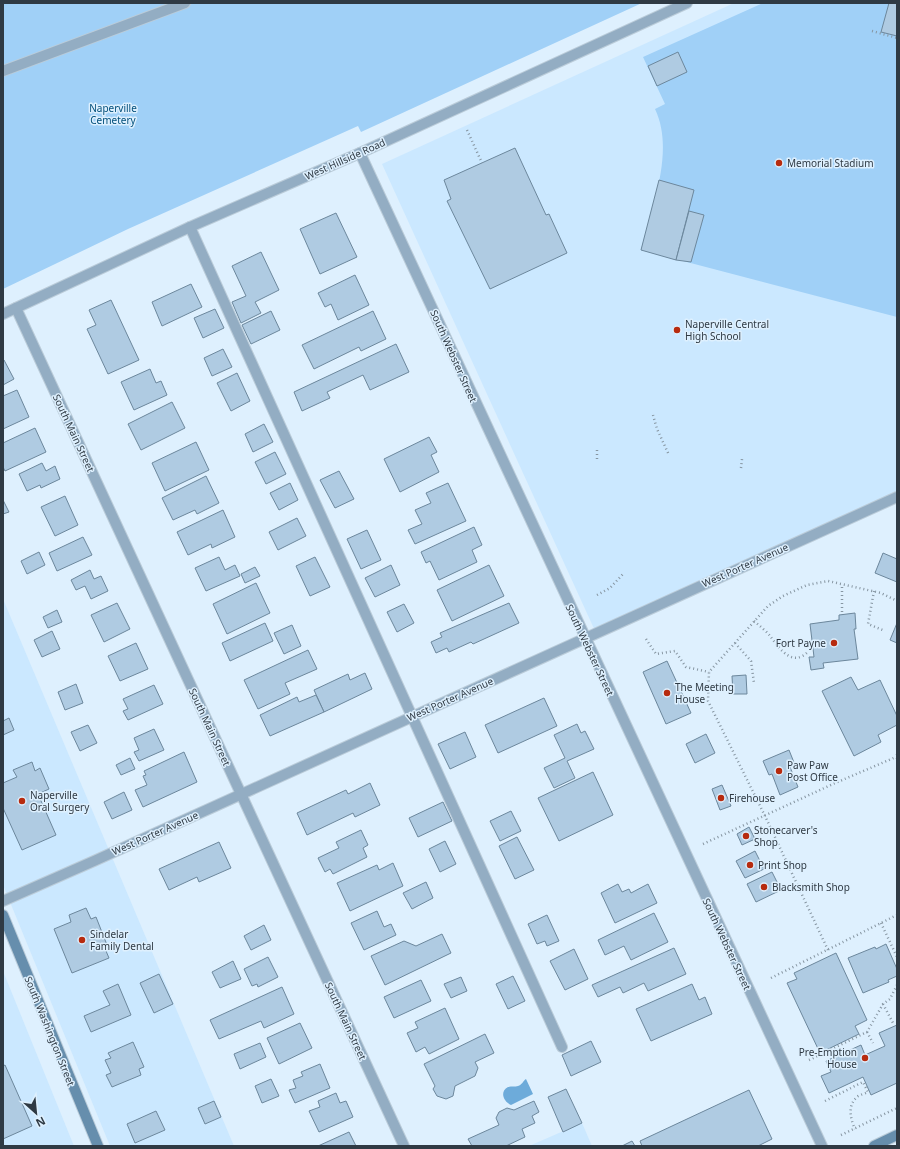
<svg xmlns="http://www.w3.org/2000/svg" width="900" height="1149" viewBox="0 0 900 1149" font-family="'Noto Sans',sans-serif">
	<style>
		.built { fill: #cbe8ff }
		.green { fill: #a0d0f7 }
		.water { fill: #6dabda }
		.building { fill: #afcbe2; stroke: #6c879c }
		.lines { fill: none; stroke-linecap: round; stroke-linejoin: round }
		.lane-casing { stroke: #bbccd9; stroke-width: 12 }
		.street-casing { stroke: #bbccd9; stroke-width: 12 }
		.secondary-casing { stroke: #bbccd9; stroke-width: 12 }
		.path { stroke: #8796a2; stroke-width: 2.5; stroke-dasharray: 1 3; stroke-linecap: butt }
		.lane { stroke: #93adc3; stroke-width: 10 }
		.street { stroke: #93adc3; stroke-width: 10 }
		.secondary { stroke: #668ead; stroke-width: 10 }
		.poi-dot { fill: #b72b0f; stroke: #def0fe; stroke-width: 1.5 }
		.labels { text-anchor: middle; stroke-width: 3; stroke-linejoin: round; paint-order: stroke }
		.park-label { font-size: 10px; fill: #004e7a; stroke: #def0fe }
		.street-label { font-size: 10px; fill: #2f3a44; stroke: #def0fe }
		.poi-label { font-size: 10px; fill: #2f3a44; stroke: #def0fe; text-anchor: start }
	</style>
	<rect width="100%" height="100%" fill="#def0fe"/>
	<g class="built">
		<path d="M734 3H897V496L596 633 382 164Z"/>
		<path d="M3 599 234 1146H110L3 885Z"/>
		<path d="M3 971 74 1146H3Z"/>
		<path d="M582 1123 592 1146H529Z"/>
	</g>
	<g class="green">
		<path d="M3 3H642L361 132 358 126 128 229 3 289Z"/>
		<path d="M763 3H897V317L641 250C652 207 675 151 655 109L665 104 643 57Z"/>
	</g>
	<path class="water" d="M526 1079 533 1094 511 1105C504 1102 499 1092 508 1087 512 1086 515 1087 518 1086 522 1085 523 1081 526 1079Z"/>
	<g class="building">
		<path d="M889 3H897V36L881 32Z"/>
		<path d="M678 52 687 72 657 86 648 66Z"/>
		<path d="M515 148 546 215 549 214 567 253 490 289 447 201 451 199 444 180Z"/>
		<path d="M659 180 694 190 676 260 641 250Z"/>
		<path d="M689 211 704 215 691 262 676 260Z"/>
		<path d="M336 213 357 257 320 274 300 229Z"/>
		<path d="M261 252 279 290 255 302 261 313 241 323 232 302 246 296 232 266Z"/>
		<path d="M355 275 369 305 338 320 331 304 325 307 318 293Z"/>
		<path d="M191 284 202 307 162 326 152 302Z"/>
		<path d="M111 300 139 360 108 374 87 329 96 325 89 310Z"/>
		<path d="M215 309 224 328 203 338 194 318Z"/>
		<path d="M271 311 280 330 251 344 242 325Z"/>
		<path d="M373 311 386 339 361 351 359 347 314 369 302 345Z"/>
		<path d="M396 344 409 372 370 390 363 375 327 392 330 398 302 411 294 392Z"/>
		<path d="M223 349 232 367 212 376 204 358Z"/>
		<path d="M4 360 14 379 3 385V361Z"/>
		<path d="M150 369 156 383 161 381 167 395 134 410 121 382Z"/>
		<path d="M237 373 250 401 231 411 217 383Z"/>
		<path d="M17 390 29 417 3 429V396Z"/>
		<path d="M172 402 185 428 141 450 128 424Z"/>
		<path d="M264 424 273 442 253 452 245 434Z"/>
		<path d="M35 428 46 452 5 471 3 467V443Z"/>
		<path d="M429 437 437 452 431 455 439 472 400 492 384 459Z"/>
		<path d="M196 442 209 470 165 491 152 463Z"/>
		<path d="M275 452 286 474 266 484 255 462Z"/>
		<path d="M42 463 46 471 55 466 60 479 41 488 40 485 27 491 19 474Z"/>
		<path d="M339 471 354 499 335 508 320 480Z"/>
		<path d="M206 476 219 503 197 514 195 510 173 520 162 498Z"/>
		<path d="M290 483 298 500 279 510 270 493Z"/>
		<path d="M448 483 466 521 415 544 408 530 422 524 415 510 431 503 426 493Z"/>
		<path d="M65 496 78 525 55 536 41 507Z"/>
		<path d="M3 500 9 512 3 514Z"/>
		<path d="M223 510 235 537 212 548 211 544 188 555 177 532Z"/>
		<path d="M297 518 306 536 278 550 269 532Z"/>
		<path d="M474 527 482 545 472 550 477 562 439 580 430 561 426 563 421 552Z"/>
		<path d="M367 530 381 560 361 569 347 539Z"/>
		<path d="M83 537 92 555 57 571 49 553Z"/>
		<path d="M39 552 45 565 27 574 21 561Z"/>
		<path d="M883 553 897 559V582L875 573Z"/>
		<path d="M219 557 225 570 235 565 240 576 206 591 195 568Z"/>
		<path d="M315 557 330 587 310 596 296 566Z"/>
		<path d="M391 565 400 585 375 597 365 578Z"/>
		<path d="M489 565 504 596 452 621 437 590Z"/>
		<path d="M255 567 260 576 245 583 241 574Z"/>
		<path d="M90 570 94 579 101 576 108 591 91 599 85 586 76 590 71 580Z"/>
		<path d="M256 583 270 613 227 634 213 604Z"/>
		<path d="M117 603 130 629 104 642 91 615Z"/>
		<path d="M509 603 519 623 473 644 471 642 449 652 447 648 436 653 431 642 442 637 440 633Z"/>
		<path d="M404 604 414 623 397 632 387 612Z"/>
		<path d="M57 610 62 622 48 628 43 617Z"/>
		<path d="M855 613 856 629H854L858 659 823 663 824 668 811 670 809 657H814L810 624 839 620V615Z"/>
		<path d="M265 623 273 641 230 661 222 643Z"/>
		<path d="M897 623V643L890 640Z"/>
		<path d="M292 625 301 646 284 654 274 633Z"/>
		<path d="M52 631 60 649 42 657 34 640Z"/>
		<path d="M136 643 148 669 120 681 108 656Z"/>
		<path d="M308 650 317 669 285 683 290 694 258 709 244 680Z"/>
		<path d="M667 661 691 713 666 724 643 672Z"/>
		<path d="M365 673 372 689 324 712 314 690 348 674 350 680Z"/>
		<path d="M746 675 747 694H733L732 676Z"/>
		<path d="M851 677 858 690 880 680 897 716V725L878 735 881 742 854 756 822 691Z"/>
		<path d="M76 684 83 703 65 710 58 692Z"/>
		<path d="M154 685 163 704 128 720 123 711 128 709 123 699Z"/>
		<path d="M316 695 324 712 270 736 260 715 297 697 299 702Z"/>
		<path d="M544 698 557 726 498 753 485 725Z"/>
		<path d="M9 718 14 730 3 735V721Z"/>
		<path d="M577 724 581 733 585 731 594 749 567 761 575 778 554 788 544 768 565 758 554 735Z"/>
		<path d="M88 725 97 743 80 751 71 732Z"/>
		<path d="M154 729 164 750 139 761 134 752 139 750 134 738Z"/>
		<path d="M465 732 476 757 450 769 438 744Z"/>
		<path d="M706 734 715 753 695 763 686 744Z"/>
		<path d="M789 750 795 765 790 767 798 787 780 795 772 774 769 775 763 761Z"/>
		<path d="M184 752 197 782 143 807 135 790 147 785 143 776 146 775 144 771Z"/>
		<path d="M130 758 135 769 121 775 116 765Z"/>
		<path d="M32 762 35 771 40 768 49 789 38 794 56 835 22 850 3 808V783L17 777 13 770Z"/>
		<path d="M593 772 613 815 559 841 538 798Z"/>
		<path d="M370 783 380 805 355 817 353 813 307 835 297 813 346 790 348 794Z"/>
		<path d="M722 785 731 806 720 810 712 789Z"/>
		<path d="M124 792 132 810 112 819 104 802Z"/>
		<path d="M443 802 452 821 418 837 409 818Z"/>
		<path d="M511 811 521 831 500 841 490 821Z"/>
		<path d="M749 827 755 839 742 845 737 834Z"/>
		<path d="M361 830 368 845 363 848 367 857 333 874 330 869 325 872 318 858 339 848 336 842Z"/>
		<path d="M517 837 534 870 515 879 499 846Z"/>
		<path d="M445 841 456 864 440 872 429 849Z"/>
		<path d="M219 842 231 868 199 882 197 877 169 890 159 869Z"/>
		<path d="M755 851 764 869 745 878 736 861Z"/>
		<path d="M393 863 403 886 350 911 337 883 377 865 379 870Z"/>
		<path d="M772 872 781 890 756 902 747 884Z"/>
		<path d="M426 882 433 898 412 909 403 893Z"/>
		<path d="M618 884 622 892 629 889 631 893 648 884 657 903 615 923 601 893Z"/>
		<path d="M86 908 91 919 96 917 109 950 106 951 109 958 72 973 54 929 71 922 69 915Z"/>
		<path d="M377 911 384 927 391 924 396 935 364 950 351 923Z"/>
		<path d="M654 913 668 942 631 960 624 946 605 955 598 940Z"/>
		<path d="M547 915 559 941 547 946 545 941 537 944 528 924Z"/>
		<path d="M264 925 271 940 251 950 244 936Z"/>
		<path d="M442 934 451 953 385 985 371 956 404 941 416 946Z"/>
		<path d="M886 944 897 969V976L888 980 889 982 863 993 848 958 875 947 876 949Z"/>
		<path d="M674 948 686 974 648 991 644 983 623 993 620 987 598 997 592 985Z"/>
		<path d="M574 949 588 979 565 990 550 961Z"/>
		<path d="M836 953 867 1020 855 1026 859 1034 820 1053 787 983 797 979 794 973Z"/>
		<path d="M268 957 278 977 258 987 257 984 252 986 244 969Z"/>
		<path d="M233 961 241 979 220 988 212 972Z"/>
		<path d="M159 974 173 1004 154 1013 140 983Z"/>
		<path d="M513 976 525 1001 508 1009 496 984Z"/>
		<path d="M461 977 467 991 451 998 444 984Z"/>
		<path d="M421 980 431 1001 394 1018 384 997Z"/>
		<path d="M118 984 131 1015 91 1032 84 1016 110 1005 103 991Z"/>
		<path d="M692 984 699 1000 705 997 712 1014 651 1041 636 1009Z"/>
		<path d="M282 987 294 1014 264 1028 261 1021 219 1039 210 1020Z"/>
		<path d="M445 1008 459 1039 429 1054 425 1047 416 1052 407 1033 418 1028 415 1022Z"/>
		<path d="M300 1023 312 1048 279 1064 267 1038Z"/>
		<path d="M897 1025V1083L871 1095 863 1077 829 1093 821 1076 831 1072 826 1061 861 1045 865 1055 885 1046 879 1033Z"/>
		<path d="M485 1034 494 1053 475 1062 478 1068 475 1076 455 1086 453 1096 446 1099 437 1096 433 1089 435 1086 424 1064Z"/>
		<path d="M591 1041 601 1062 571 1076 562 1055Z"/>
		<path d="M133 1042 144 1067 139 1069 141 1075 112 1087 106 1075 111 1073 105 1060 111 1058 108 1053Z"/>
		<path d="M260 1043 266 1057 240 1069 234 1054Z"/>
		<path d="M320 1064 330 1088 295 1103 289 1090 296 1088 293 1080 303 1076 301 1072Z"/>
		<path d="M5 1065 32 1126 3 1139V1066Z"/>
		<path d="M271 1079 279 1096 262 1103 255 1086Z"/>
		<path d="M566 1089 582 1123 563 1132 548 1097Z"/>
		<path d="M749 1090 772 1139 758 1146H642L640 1141Z"/>
		<path d="M336 1093 340 1103 346 1101 353 1117 319 1132 309 1111 320 1107 318 1101Z"/>
		<path d="M214 1101 221 1117 205 1124 198 1108Z"/>
		<path d="M534 1101 539 1112 532 1116 535 1123 522 1129 525 1137 506 1146H472L468 1139 499 1125 496 1118 499 1112 507 1108 514 1110Z"/>
		<path d="M156 1111 165 1130 135 1143 127 1124Z"/>
		<path d="M349 1132 356 1146H318Z"/>
		<path d="M632 1141 635 1146H622Z"/>
	</g>
	<g class="lines">
		<g class="lane-casing">
			<g id="lane">
				<path d="M3 71 185 3"/>
				<path d="M190 227 562 1047"/>
			</g>
		</g>
		<g class="street-casing">
			<g id="street">
				<path d="M360 153 822 1146"/>
				<path d="M16 308 404 1146"/>
				<path d="M3 314 190 227 360 153 687 3"/>
				<path d="M3 901 94 861 897 497"/>
			</g>
		</g>
		<g class="secondary-casing">
			<g id="secondary">
				<path d="M3 915 98 1146"/>
				<path d="M874 1146 897 1135"/>
			</g>
		</g>
		<g class="path">
			<path d="M872 31 897 38"/>
			<path d="M467 130 482 163"/>
			<path d="M653 415 657 429 669 455"/>
			<path d="M597 459V450"/>
			<path d="M741 468 742 459"/>
			<path d="M874 591 868 624 885 631"/>
			<path d="M597 595 610 588 623 574"/>
			<path d="M842 612V584"/>
			<path d="M754 621C760 626 766 631 770 636 780 649 792 668 809 651"/>
			<path d="M646 639 656 654 675 651 686 667 709 672"/>
			<path d="M735 643 751 661 754 683"/>
			<path d="M897 754V760"/>
			<path d="M703 844 833 784 896 757"/>
			<path d="M881 923 897 957"/>
			<path d="M828 950 765 816 708 701 709 672 768 606 783 596 807 585 828 581 881 593 897 601"/>
			<path d="M771 978 897 915"/>
			<path d="M883 1004 893 1023"/>
			<path d="M867 1032 873 1043"/>
			<path d="M809 1060 867 1032 883 1004 890 999 897 985"/>
			<path d="M825 1101 863 1082 868 1092C864 1094 858 1095 856 1098 847 1107 851 1120 855 1129"/>
			<path d="M841 1135 897 1108"/>
		</g>
		<use href="#lane" class="lane"/>
		<use href="#street" class="street"/>
		<use href="#secondary" class="secondary"/>
	</g>
	<g class="poi-dot">
		<circle cx="779" cy="163" r="4"/>
		<circle cx="677" cy="330" r="4"/>
		<circle cx="834" cy="643" r="4"/>
		<circle cx="667" cy="693" r="4"/>
		<circle cx="779" cy="771" r="4"/>
		<circle cx="721" cy="798" r="4"/>
		<circle cx="22" cy="801" r="4"/>
		<circle cx="746" cy="836" r="4"/>
		<circle cx="750" cy="865" r="4"/>
		<circle cx="764" cy="887" r="4"/>
		<circle cx="82" cy="940" r="4"/>
		<circle cx="865" cy="1058" r="4"/>
	</g>
	<g class="labels">
		<g class="park-label">
			<text x="113" y="112">Naperville<tspan x="113" dy="12">Cemetery</tspan></text>
		</g>
		<g class="street-label">
			<text transform="translate(345 159) rotate(-24)" y="4">West Hillside Road</text>
			<text transform="translate(454 356) rotate(66)" y="4">South Webster Street</text>
			<text transform="translate(74 433) rotate(65)" y="4">South Main Street</text>
			<text transform="translate(745 565) rotate(-24)" y="4">West Porter Avenue</text>
			<text transform="translate(590 650) rotate(65)" y="4">South Webster Street</text>
			<text transform="translate(450 699) rotate(-24)" y="4">West Porter Avenue</text>
			<text transform="translate(210 727) rotate(65)" y="4">South Main Street</text>
			<text transform="translate(155 833) rotate(-24)" y="4">West Porter Avenue</text>
			<text transform="translate(727 944) rotate(65)" y="4">South Webster Street</text>
			<text transform="translate(346 1021) rotate(65)" y="4">South Main Street</text>
			<text transform="translate(50 1031) rotate(68)" y="4">South Washington Street</text>
		</g>
		<g class="poi-label">
			<text x="787" y="167">Memorial Stadium</text>
			<text x="685" y="328">Naperville Central<tspan x="685" dy="12">High School</tspan></text>
			<text x="826" y="647" text-anchor="end">Fort Payne</text>
			<text x="675" y="691">The Meeting<tspan x="675" dy="12">House</tspan></text>
			<text x="787" y="769">Paw Paw<tspan x="787" dy="12">Post Office</tspan></text>
			<text x="30" y="799">Naperville<tspan x="30" dy="12">Oral Surgery</tspan></text>
			<text x="729" y="802">Firehouse</text>
			<text x="754" y="834">Stonecarver's<tspan x="754" dy="12">Shop</tspan></text>
			<text x="758" y="869">Print Shop</text>
			<text x="772" y="891">Blacksmith Shop</text>
			<text x="90" y="938">Sindelar<tspan x="90" dy="12">Family Dental</tspan></text>
			<text x="857" y="1056" text-anchor="end">Pre-Emption<tspan x="857" dy="12">House</tspan></text>
		</g>
	</g>
	<rect width="900" height="1149" fill="none" stroke="#2f3a44" stroke-width="8"/>
	<g transform="translate(36 1113) rotate(153)" stroke="#def0fe" stroke-width="3" paint-order="stroke">
	<path d="M0-3L7 15L0 10L-7 15Z" fill="#2f3a44"/>
	<text y="-6" font-size="11" font-weight="bold" text-anchor="middle" fill="#2f3a44">N</text>
	</g>
</svg>
